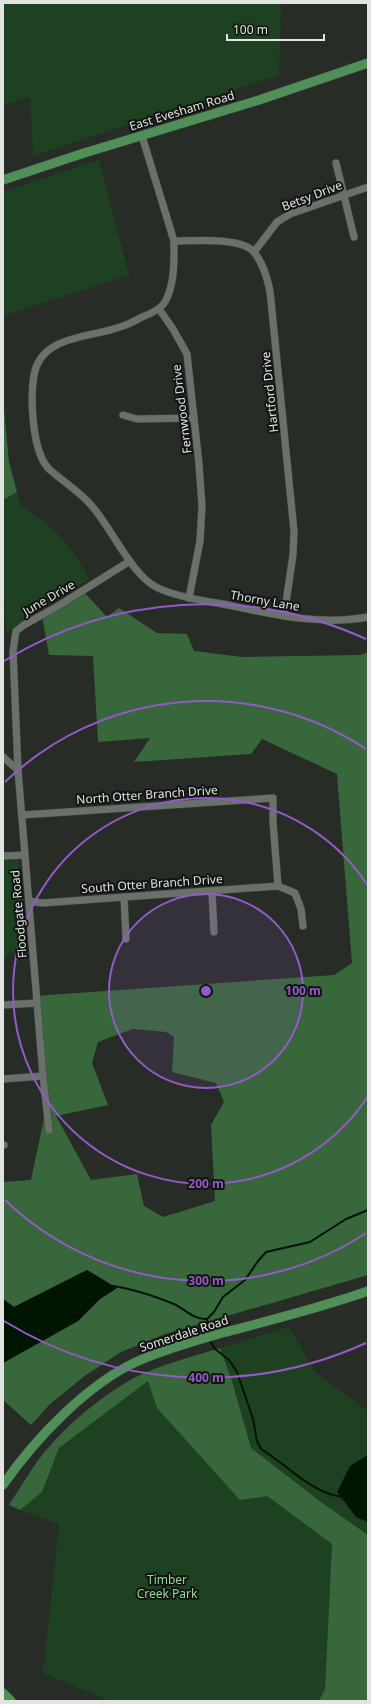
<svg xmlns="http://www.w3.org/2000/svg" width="371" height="1704" viewBox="0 0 371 1704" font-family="'Noto Sans',sans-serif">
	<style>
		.green { fill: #1e4221 }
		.forest { fill: #37673b; fill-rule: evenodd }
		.water { fill: #001502 }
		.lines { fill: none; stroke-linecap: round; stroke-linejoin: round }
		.stream { stroke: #001502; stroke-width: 2 }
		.minor-casing { stroke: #424742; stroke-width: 8 }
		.major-casing { stroke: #424742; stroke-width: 10 }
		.minor { stroke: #6a716a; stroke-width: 7 }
		.major { stroke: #518f59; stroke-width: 9 }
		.ring { fill: none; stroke: #945ac8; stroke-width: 2 }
		.labels { text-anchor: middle; stroke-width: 4; stroke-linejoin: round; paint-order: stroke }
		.street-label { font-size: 12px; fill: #e1e4e1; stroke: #111411 }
		.park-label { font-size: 12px; fill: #92d995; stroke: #111411 }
		.centre { fill: #945ac8; stroke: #111411; stroke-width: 2 }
		.ring-label { font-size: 12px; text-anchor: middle; font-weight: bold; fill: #945ac8; stroke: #111411; stroke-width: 4; stroke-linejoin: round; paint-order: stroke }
	</style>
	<rect width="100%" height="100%" fill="#272c27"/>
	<g class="green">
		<path d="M3 3H281L279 75 33 156 30 97 3 105Z"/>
		<path d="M99 160 129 275 3 316V192Z"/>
		<path d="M17 492 20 505C55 528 69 541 89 579L23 621 7 633 3 585V500Z"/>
		<path d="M18 859 23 901 17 907 20 952 8 953 6 959H3V860Z"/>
		<path d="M289 1327 314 1371 368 1411V1455L350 1466 356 1517 368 1522V1535L321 1502 251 1448 232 1381 220 1348Z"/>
		<path d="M148 1381 157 1408 267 1496 332 1544 325 1689 319 1701H106L103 1698 43 1673 59 1524 20 1510 42 1492 59 1448Z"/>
	</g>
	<g class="forest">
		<path d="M3 398 9 462 17 492 3 500Z"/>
		<path d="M83 591 107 617 119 608 157 633 187 634 194 651 242 657 360 655 368 652V1275L165 1334 121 1352 86 1375 50 1404 31 1425 3 1400V1363L78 1321 100 1299 117 1288 87 1270 14 1307 3 1299V1182L31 1180 45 1114 34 996 334 975 352 963 337 774 262 739 251 754 134 762 150 738 98 742 93 656 49 655 42 615ZM133 1029 166 1032 174 1037 172 1072 216 1083 224 1102 211 1125 215 1201 163 1217 144 1206 137 1174 91 1180 56 1116 108 1105 92 1063 98 1042Z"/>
		<path d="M220 1348 232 1381 251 1448 321 1502 368 1535V1701H319L325 1689 332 1544 267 1496 240 1500 157 1408 148 1381 59 1448 42 1492 20 1510 9 1505C19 1490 28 1474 39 1459 64 1427 98 1398 134 1378 161 1364 192 1357 220 1348Z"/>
	</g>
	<g class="water">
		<path d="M87 1270 117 1288 100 1299 78 1321 3 1363V1299L14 1307Z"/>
		<path d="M368 1455V1522L356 1517 337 1492 350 1466Z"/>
	</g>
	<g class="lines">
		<g class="stream">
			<path d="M113 1286C134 1289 154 1296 174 1304 185 1309 194 1320 207 1319"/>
			<path d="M207 1319 208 1334"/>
			<path d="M207 1319 214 1312 223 1297 245 1280 258 1261 266 1252 310 1242 346 1219 368 1210"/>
			<path d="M210 1340 214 1348 229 1360 237 1372 253 1419 257 1441 261 1449C289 1466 308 1491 342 1497"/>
		</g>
		<g class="minor-casing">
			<g id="minor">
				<path d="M142 136 174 241C174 260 175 284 165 302 160 310 150 314 142 317 135 321 127 325 120 327 90 338 41 335 34 375 30 398 32 452 49 469 62 481 79 491 91 505 111 527 131 574 156 587 173 596 203 601 223 604 271 614 319 626 368 617"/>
				<path d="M336 163 354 237"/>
				<path d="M174 241C193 241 239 237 253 251 263 262 267 277 270 291L294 531 293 555 284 616"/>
				<path d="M254 252 277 222 290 214 368 187"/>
				<path d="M159 309 173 329 187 354 199 464 202 506 200 541 189 598"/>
				<path d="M123 415 137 419 194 418"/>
				<path d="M3 757 18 770 43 1076 49 1130"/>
				<path d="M18 770 13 651 16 631 24 625 58 606 130 561"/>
				<path d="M22 815 273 798V822L278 886"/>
				<path d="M3 856 25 855"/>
				<path d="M212 892 214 932"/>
				<path d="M124 897 126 939"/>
				<path d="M29 901 42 903 278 886 295 893 301 909 303 926"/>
				<path d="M3 1005 37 1003"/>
				<path d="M3 1079 43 1076"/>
				<path d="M3 1145H4"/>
			</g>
		</g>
		<g class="major-casing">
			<g id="major">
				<path d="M3 180 81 154 259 100 368 63"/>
				<path d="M3 1485C35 1439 87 1384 138 1361 165 1349 194 1341 222 1333 271 1320 320 1308 368 1291"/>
				<path d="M3 1693 11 1701"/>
			</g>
		</g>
		<use href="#minor" class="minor"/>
		<use href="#major" class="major"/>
	</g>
	<circle cx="206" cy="991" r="97" fill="#945ac8" fill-opacity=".12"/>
	<g class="ring">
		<circle cx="206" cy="991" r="97"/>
		<path d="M368 1096A193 193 0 1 1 368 886"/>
		<path d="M366 1233A290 290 0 0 1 5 1200M5 782A290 290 0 0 1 366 749"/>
		<path d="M366 1343A387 387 0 0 1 4 1321M4 661A387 387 0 0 1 366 639"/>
	</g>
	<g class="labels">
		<g class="street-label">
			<text transform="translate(182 111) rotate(-17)" y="4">East Evesham Road</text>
			<text transform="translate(312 196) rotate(-21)" y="4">Betsy Drive</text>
			<text transform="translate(270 392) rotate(-96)" y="4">Hartford Drive</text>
			<text transform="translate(182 409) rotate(-97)" y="4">Fernwood Drive</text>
			<text transform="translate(49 598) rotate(-30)" y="4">June Drive</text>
			<text transform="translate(265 601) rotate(10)" y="4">Thorny Lane</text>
			<text transform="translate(147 795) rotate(-4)" y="4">North Otter Branch Drive</text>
			<text transform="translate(152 884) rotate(-4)" y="4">South Otter Branch Drive</text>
			<text transform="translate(19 914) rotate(-95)" y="4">Floodgate Road</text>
			<text transform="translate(184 1334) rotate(-18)" y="4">Somerdale Road</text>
		</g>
		<g class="park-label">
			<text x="167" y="1584">Timber<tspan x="167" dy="14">Creek Park</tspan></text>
		</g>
	</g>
	<circle cx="206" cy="991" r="6" class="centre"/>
	<g class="ring-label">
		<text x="303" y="995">100 m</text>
		<text x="206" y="1188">200 m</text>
		<text x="206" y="1285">300 m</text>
		<text x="206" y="1382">400 m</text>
	</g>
	<rect width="371" height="1704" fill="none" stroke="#e1e4e1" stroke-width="8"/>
	<path d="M227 34v6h97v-6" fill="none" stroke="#e1e4e1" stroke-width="2"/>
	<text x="233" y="34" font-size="12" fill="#e1e4e1" stroke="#111411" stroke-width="3" paint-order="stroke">100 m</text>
</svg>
